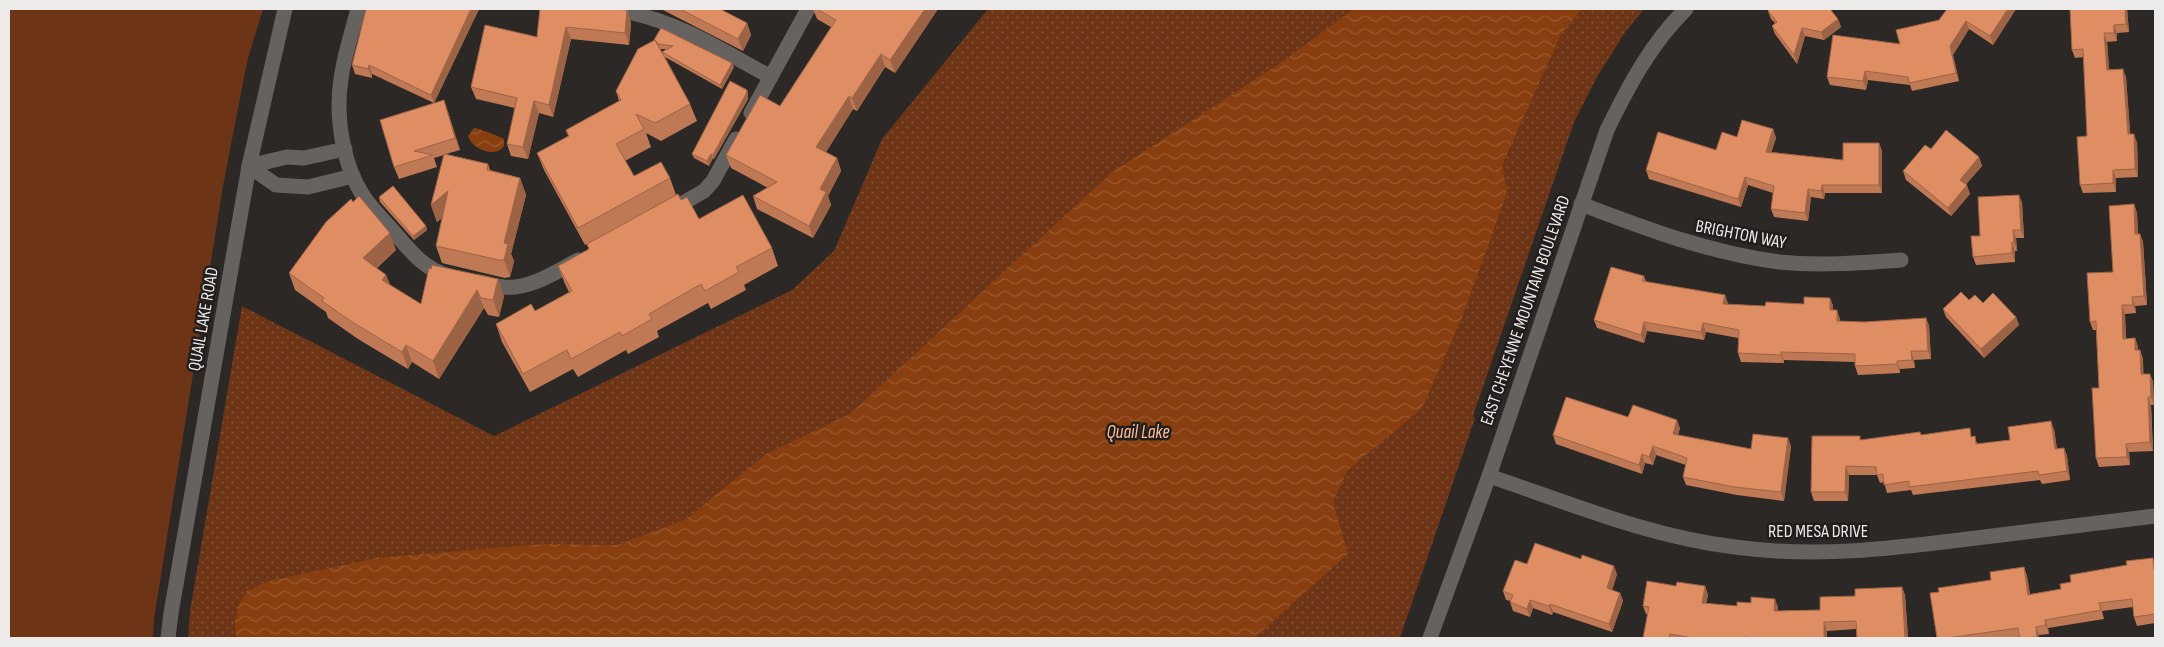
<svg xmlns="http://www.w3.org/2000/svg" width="2164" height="647" viewBox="0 0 2164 647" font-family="'Sofia Sans Condensed',sans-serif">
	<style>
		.green { fill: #6d3515 }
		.park { fill: url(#park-dots) }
		.water { fill: url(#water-waves) }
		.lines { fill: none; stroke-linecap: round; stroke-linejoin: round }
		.minor { stroke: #666260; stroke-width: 15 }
		.wall { fill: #c07955; fill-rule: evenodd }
		.shaded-wall { fill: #9c6345 }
		.building { fill: #df8d63; stroke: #9c6345 }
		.labels { text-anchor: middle; stroke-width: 5; stroke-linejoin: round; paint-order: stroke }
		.street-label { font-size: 18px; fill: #edebea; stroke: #211e1c }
		.water-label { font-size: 19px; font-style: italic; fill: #febd9c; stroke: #211e1c }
	</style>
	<defs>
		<pattern id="park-dots" width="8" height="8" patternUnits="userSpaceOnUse" patternTransform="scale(1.25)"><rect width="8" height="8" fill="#6d3515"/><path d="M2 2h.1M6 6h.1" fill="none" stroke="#825237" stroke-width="1.8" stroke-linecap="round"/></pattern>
		<pattern id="water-waves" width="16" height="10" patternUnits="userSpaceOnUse" patternTransform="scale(1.25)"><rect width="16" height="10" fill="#883e0e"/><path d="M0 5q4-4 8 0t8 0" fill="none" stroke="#995a31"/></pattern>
	</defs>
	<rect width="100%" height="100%" fill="#2b2826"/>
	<path class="green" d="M9 9H263L247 62 223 186 154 619 153 638H9Z"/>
	<path class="park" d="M988 9H1644L1626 31 1598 75 1574 122 1473 416 1475 418 1400 638H188L190 611 242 306 494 436 792 290 834 251 882 139Z"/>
	<g class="water">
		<path d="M1354 9H1582L1561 34 1502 165 1507 193 1461 320 1422 408 1347 471 1333 502 1348 554 1254 638H236L235 622 239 604 247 591 269 581 377 558 543 544 617 545 686 519 766 454 850 414 1111 173 1279 64Z"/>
		<path d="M474 128C478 128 501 137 504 139V146C495 159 472 149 468 136Z"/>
	</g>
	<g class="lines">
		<g class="minor">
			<path d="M358 9C352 32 344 56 341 79 335 117 343 166 364 197 373 210 384 221 394 232 410 251 425 270 450 276"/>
			<path d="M594 9C606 10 619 11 632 13 682 24 726 53 771 77"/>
			<path d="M751 113 808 9"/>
			<path d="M249 166 276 185 308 187 353 176"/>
			<path d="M249 166 287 157 304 158 345 149"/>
			<path d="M1581 204C1646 229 1710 253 1779 262 1819 266 1861 263 1901 260"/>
			<path d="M671 210 704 191 713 181 736 139"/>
			<path d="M480 282C488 284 496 286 503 287 529 290 556 272 578 260"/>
			<path d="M1489 476C1569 503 1650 537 1735 547 1816 558 1888 549 1968 539 2030 531 2093 524 2155 516"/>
			<path d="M168 638 171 613 249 166 285 9"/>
			<path d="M1430 638 1489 476 1607 130C1628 87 1651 43 1686 9"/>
		</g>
	</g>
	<g class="wall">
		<path d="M366 9H479L434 103 372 74V78L355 74 352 65Z"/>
		<path d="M540 9 627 10 631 23 629 45 571 39 553 117 539 113 528 159 511 156 507 144 515 108 476 99 471 87 537 37Z"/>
		<path d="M661 9H720L747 23 751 35 743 51Z"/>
		<path d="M813 9H938L895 73 885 67 857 111 853 109 826 152 837 158 841 171 828 196 831 205 813 238 757 209 753 196 768 188 731 168 726 155 780 106 831 27 817 19Z"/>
		<path d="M2016 9 1993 45 1969 29 1953 55 1959 81 1912 91 1910 85 1868 80 1866 90 1830 85 1827 77 1900 44 1896 30Z"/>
		<path d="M2070 9H2127L2129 32 2117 33V41L2107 42 2109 69 2126 77 2130 134 2137 142 2138 177 2116 178V192L2083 193 2080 185 2087 136 2084 57 2075 58 2072 50Z"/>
		<path d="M1768 11 1838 19 1841 27 1824 40 1805 36 1797 64 1775 34 1772 26 1775 23 1771 19Z"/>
		<path d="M654 40 734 67 722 89 665 57 690 104 697 121 661 141 646 133 651 147 625 161 634 176 670 178 676 195 699 219 772 248 778 266 744 285 746 290 711 309 708 303 657 331 659 337 628 354 626 350 578 377 573 369 530 392 502 342 496 324 535 311 569 292 565 284 558 266 589 249 587 244 585 245 544 170 537 153 568 136 566 130 619 101 616 91ZM660 49H666L662 52Z"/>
		<path d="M747 90 748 94V99L714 159 713 158 709 166 694 158 692 154Z"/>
		<path d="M448 112 460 150 446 154 488 164 490 170 520 178 526 195 511 254 514 261 510 277 505 278 442 263 436 246 442 218 437 222 431 205 444 155 434 158 437 167 399 179 394 167Z"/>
		<path d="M1773 129 1776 138 1771 152 1843 160 1879 143 1882 151V193H1825L1824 199 1811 197 1808 221 1774 217 1771 209 1773 193 1748 185 1741 207 1649 179 1646 170 1716 150 1737 137Z"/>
		<path d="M1931 149 1979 157 1982 166 1966 184 1970 194 1951 216 1906 180 1903 171Z"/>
		<path d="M2019 195 2022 203 2024 238H2016L2017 251H2015V262L1976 265 1973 257 1980 236Z"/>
		<path d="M379 197 426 226 427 230 414 240 380 202Z"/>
		<path d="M2134 204 2137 213 2138 234H2140L2143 242 2147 305 2135 306 2136 313 2125 314 2126 339 2135 338 2138 347V350H2140L2143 359V374H2150L2153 382 2154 405H2151L2153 451 2129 452 2130 465 2099 467 2096 458 2099 388 2096 330H2093L2090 322 2113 272Z"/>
		<path d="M396 250 377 268 386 275 390 285 421 304 429 268 504 296 499 317 488 315 484 308 439 379 412 362 408 369 358 339 328 318 326 312 295 290 289 273Z"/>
		<path d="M1644 276 1646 282 1725 295 1727 304 1765 306 1804 304 1830 298 1833 306V310L1840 319V321L1864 322 1926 318 1929 326 1931 359 1914 360 1915 368 1900 369V373L1858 375 1855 366V362L1784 360V363L1741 362 1738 353V338L1706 332 1704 340 1647 331 1644 343 1597 328 1594 320Z"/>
		<path d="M1969 300 2016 317 2019 325 1984 358 1946 317 1943 309Z"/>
		<path d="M1628 417 1680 428 1678 435 1751 449 1791 446 1784 501 1737 495 1686 485 1683 477 1686 465 1656 455 1653 465 1645 463 1642 474 1556 444 1553 435Z"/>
		<path d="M2054 429 2057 449 2064 448 2067 456 2070 480 2042 484 2040 480 1913 495 1911 490 1887 493 1884 482 1880 483 1877 475H1849L1848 501H1814L1811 492 1862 440 1920 432 1921 435 1973 437 1978 444 2010 440Z"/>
		<path d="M2153 558 2155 564V623L2137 626 2134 617 2133 607 2102 611 2104 619 2048 628 2049 634 2039 635V638H2020L2019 637 2008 638H1937L1939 592 1991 580 2024 567 2027 576 2030 594 2061 589 2071 582Z"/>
		<path d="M1527 564 1617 574 1612 590 1620 593 1623 601 1612 632 1553 612 1552 615 1533 608 1530 617 1513 611 1510 602 1511 601 1506 600 1503 591Z"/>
		<path d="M1676 586H1705L1708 595 1706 603 1737 606 1778 607 1777 611 1820 610 1855 596 1902 587 1905 595 1908 638H1857L1856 629 1827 631V638H1644L1647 614H1646L1643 606Z"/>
	</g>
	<g class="shaded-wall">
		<path d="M471 9H479L434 103 431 95Z"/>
		<path d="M925 9H938L895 73 890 60Z"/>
		<path d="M2008 9H2016L1993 45 1990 36Z"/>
		<path d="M2125 9H2127L2129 32 2126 24Z"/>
		<path d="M627 10 631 23 629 45 625 33Z"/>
		<path d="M1838 19 1841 27 1824 40 1821 32Z"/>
		<path d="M1966 21 1969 29 1953 55 1959 81 1956 73 1950 46Z"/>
		<path d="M747 23 751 35 743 51 738 39Z"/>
		<path d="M2114 25 2117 33V41L2114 33Z"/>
		<path d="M566 27 571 39 553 117 549 105Z"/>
		<path d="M1802 28 1805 36 1797 64 1794 55Z"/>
		<path d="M2104 33 2107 42 2110 78 2107 70Z"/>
		<path d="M881 54 885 67 857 111 852 98Z"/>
		<path d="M732 63 734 67 722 89 720 85Z"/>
		<path d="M369 65 372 74V78L368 69Z"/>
		<path d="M2123 69 2126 77 2131 143 2128 134Z"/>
		<path d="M1865 71 1868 80 1866 90 1863 81Z"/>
		<path d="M747 90 748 94V99L714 159 713 155Z"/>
		<path d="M849 96 853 109 821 160 816 147Z"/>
		<path d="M444 100 448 112 460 150 455 138Z"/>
		<path d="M534 101 539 113 528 159 523 147Z"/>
		<path d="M1773 129 1776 138 1769 160 1766 152Z"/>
		<path d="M2134 134 2137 142 2138 177 2135 169Z"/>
		<path d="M1879 143 1882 151V193L1879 185Z"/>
		<path d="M711 154 713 158 709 166 707 161Z"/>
		<path d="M1979 157 1982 166 1963 188 1960 180Z"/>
		<path d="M837 158 841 171 828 196 831 205 813 238 809 226 820 189Z"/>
		<path d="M2113 170 2116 178V192L2113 183Z"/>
		<path d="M1745 177 1748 185 1741 207 1738 199Z"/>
		<path d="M520 178 526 195 511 254 514 261 510 277 504 260V243Z"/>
		<path d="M1822 185 1825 193 1824 199 1821 191Z"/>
		<path d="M1967 185 1970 194 1951 216 1948 208Z"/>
		<path d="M1808 189 1811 197 1808 221 1805 213Z"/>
		<path d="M448 191 454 208 437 222 431 205Z"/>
		<path d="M2019 195 2022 203 2024 238 2021 230Z"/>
		<path d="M2134 204 2137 213 2138 243 2135 234Z"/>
		<path d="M426 226 427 230 414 240 413 236Z"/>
		<path d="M2013 230 2016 238 2017 251 2014 242Z"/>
		<path d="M390 233 396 250 369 275 363 258Z"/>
		<path d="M2140 234 2143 242 2147 305 2144 296Z"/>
		<path d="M2012 242 2015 251V262L2012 253Z"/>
		<path d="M386 275 393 292 382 280Z"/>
		<path d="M498 279 504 296 499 317 493 300Z"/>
		<path d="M477 290 484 308 439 379 433 361Z"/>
		<path d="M1725 295 1728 303 1726 313 1723 304Z"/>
		<path d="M2132 297 2135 306 2136 313 2133 305Z"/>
		<path d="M1830 298 1833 306V319L1830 310Z"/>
		<path d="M2122 305 2125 314 2126 347 2123 339Z"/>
		<path d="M1837 310 1840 319V330L1837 321Z"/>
		<path d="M2016 317 2019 325 1984 358 1981 349Z"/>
		<path d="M1926 318 1929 326 1931 359 1928 351Z"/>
		<path d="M1644 322 1647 331 1644 343 1641 335Z"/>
		<path d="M1703 323 1706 332 1704 340 1701 332Z"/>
		<path d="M2135 338 2138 347V359L2135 350Z"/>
		<path d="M406 345 412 362 408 369 402 352Z"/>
		<path d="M2140 350 2143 359 2144 382 2141 374Z"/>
		<path d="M1911 351 1914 360 1915 368 1912 360Z"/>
		<path d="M1781 352 1784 360V363L1781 355Z"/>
		<path d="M1897 361 1900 369V373L1897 364Z"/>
		<path d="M2150 374 2153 382 2154 405 2151 397Z"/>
		<path d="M2148 397 2151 405 2153 451 2150 442Z"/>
		<path d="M1677 420 1680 428 1676 442 1673 434Z"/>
		<path d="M2051 421 2054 429 2058 457 2055 449Z"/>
		<path d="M1788 438 1791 446 1784 501 1781 492Z"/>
		<path d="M2126 444 2129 452 2130 465 2127 457Z"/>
		<path d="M1653 446 1656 455 1653 465 1649 457Z"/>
		<path d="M2064 448 2067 456 2070 480 2067 471Z"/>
		<path d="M1642 454 1645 463 1642 474 1639 465Z"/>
		<path d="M1846 466 1849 475 1848 501 1845 492Z"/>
		<path d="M1614 566 1617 574 1610 597 1607 588Z"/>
		<path d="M2024 567 2027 576 2031 603 2028 595Z"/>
		<path d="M1705 586 1708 595 1705 611 1702 603Z"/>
		<path d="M1902 587 1905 595 1908 638H1905Z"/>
		<path d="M1620 593 1623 601 1612 632 1609 624Z"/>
		<path d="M1775 599 1778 607 1777 620 1774 611Z"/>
		<path d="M1530 600 1533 608 1530 617 1527 609Z"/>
		<path d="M1550 604 1553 612 1552 615 1549 606Z"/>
		<path d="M2045 620 2048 628 2049 634 2046 625Z"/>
		<path d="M1824 622 1827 631V638H1824Z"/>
		<path d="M2036 627 2039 635V638H2038L2037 637Z"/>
	</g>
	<g class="building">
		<path d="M366 9H471L431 95 369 65 368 69 352 65Z"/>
		<path d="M540 9H612L627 10 625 33 566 27 549 105 534 101 523 147 507 144 517 98 471 87 485 25 537 37Z"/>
		<path d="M680 9H720L747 23 738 39Z"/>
		<path d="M817 9H925L890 60 881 54 852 98 849 96 816 147 837 158 820 189 826 192 809 226 753 196 777 182 726 155 760 95 780 106 836 20Z"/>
		<path d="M1770 9H1830L1838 19 1821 32 1802 28 1794 55 1772 26 1777 22 1768 11Z"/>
		<path d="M1947 9H2008L1990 36 1966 21 1950 46 1956 73 1909 83 1908 77 1865 71 1863 81 1827 77 1833 35 1900 44 1896 30 1939 20Z"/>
		<path d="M2070 9H2125L2126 24 2114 25V33H2104L2107 70 2123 69 2128 134H2134L2135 169 2113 170V183L2080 185 2077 137 2087 136 2083 49 2072 50Z"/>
		<path d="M661 28 732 63 720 85 662 52 673 46 658 44 655 40H654Z"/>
		<path d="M655 40 690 104 655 123 636 114 644 129 616 144 634 176 661 162 670 178 578 228 537 153 569 136 566 130 621 100 616 91 638 49Z"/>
		<path d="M730 81 747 90 746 94 713 155 711 154 707 161 692 154Z"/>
		<path d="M444 100 455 138 414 151 433 155 394 167 380 120Z"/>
		<path d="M1742 120 1773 129 1766 152 1843 160V143H1879V185H1822L1821 191 1808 189 1805 213 1771 209 1774 186 1745 177 1738 199 1646 170 1658 132 1716 150 1722 132 1737 137Z"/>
		<path d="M1946 130 1979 157 1960 180 1967 185 1948 208 1903 171 1925 145 1931 149Z"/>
		<path d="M444 154 488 164 487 170 520 178 504 243 508 244 504 260H499L436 246 448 191 431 205Z"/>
		<path d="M393 186 426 226 413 236 379 197Z"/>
		<path d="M678 194 681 200 687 197 699 219 743 195 772 248 736 267 739 272 705 291 701 284 649 314 652 319 622 336 620 332 571 359 567 350 523 374 496 324 531 304 535 311 572 291 558 266 589 249 587 244Z"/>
		<path d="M2019 195 2021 230H2013L2014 242H2012V253L1973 257 1971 236H1980L1978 197Z"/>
		<path d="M359 196 390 233 363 258 386 275 382 280 421 304 429 268 431 269 432 265 498 279 493 300 481 298 477 290 433 361 406 345 402 352 352 322 322 301 324 298 289 273 326 222 351 199 353 202Z"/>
		<path d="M2134 204 2135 234H2140L2144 296 2132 297 2133 305H2122L2123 339 2135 338V350H2140L2141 374H2150L2151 397H2148L2150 442 2126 444 2127 457 2096 458 2092 388H2099L2096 321 2090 322 2087 273 2113 272 2109 206Z"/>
		<path d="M1611 267 1644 276 1642 281 1725 295 1723 304 1765 306 1766 302 1804 304V297L1830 298V310H1837V321L1864 322 1926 318 1928 351H1911L1912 360 1897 361V364L1855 366V354L1781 352V355L1738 353 1739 330 1703 323 1701 332 1644 322 1641 335 1594 320Z"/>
		<path d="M1961 292 1969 300 1975 295 1983 303 1993 293 2016 317 1981 349 1943 309Z"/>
		<path d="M1566 397 1628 417 1633 405 1677 420 1673 434 1751 449 1753 434 1788 438 1781 492 1734 487 1683 477 1687 458 1653 446 1649 457 1642 454 1639 465 1553 435Z"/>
		<path d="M2051 421 2055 449 2064 448 2067 471 2039 475 2038 471 1909 487V481L1884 485 1883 474 1877 475 1876 467 1846 466 1845 492H1811L1812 436H1860V440L1920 432 1921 435 1970 428 1971 437 1975 436 1976 444 2010 440 2008 427Z"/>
		<path d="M1535 543 1581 559 1582 555 1614 566 1607 588 1620 593 1609 624 1550 604 1549 606 1530 600 1527 609 1510 602 1513 595 1503 591 1515 560 1527 564Z"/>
		<path d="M2153 558 2154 570 2155 569V614L2134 617 2132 599 2099 603 2101 610 2045 620 2046 625 2036 627 2037 637 2020 638 2018 628 1947 638H1937L1930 593 1939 592 1938 588 1991 580 1990 572 2024 567 2028 595 2061 589 2060 584 2071 582 2070 575 2127 565 2126 561Z"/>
		<path d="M1647 581 1676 586 1677 582 1705 586 1702 603 1737 606V602L1751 603V597L1775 599 1774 611 1820 610V597L1855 596V589L1902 587 1905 638H1857L1856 621 1824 622V638H1754L1745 637V638H1693L1670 634 1669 638H1643L1649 607 1643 606Z"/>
	</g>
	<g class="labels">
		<g class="street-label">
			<text transform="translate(1741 234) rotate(11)" y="6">BRIGHTON WAY</text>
			<text transform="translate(1525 310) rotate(-71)" y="6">EAST CHEYENNE MOUNTAIN BOULEVARD</text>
			<text transform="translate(203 319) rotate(-80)" y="6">QUAIL LAKE ROAD</text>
			<text x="1818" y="537">RED MESA DRIVE</text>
		</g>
		<g class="water-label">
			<text x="1138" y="438">Quail Lake</text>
		</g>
	</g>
	<rect width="2164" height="647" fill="none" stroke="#edebea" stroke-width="20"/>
</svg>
